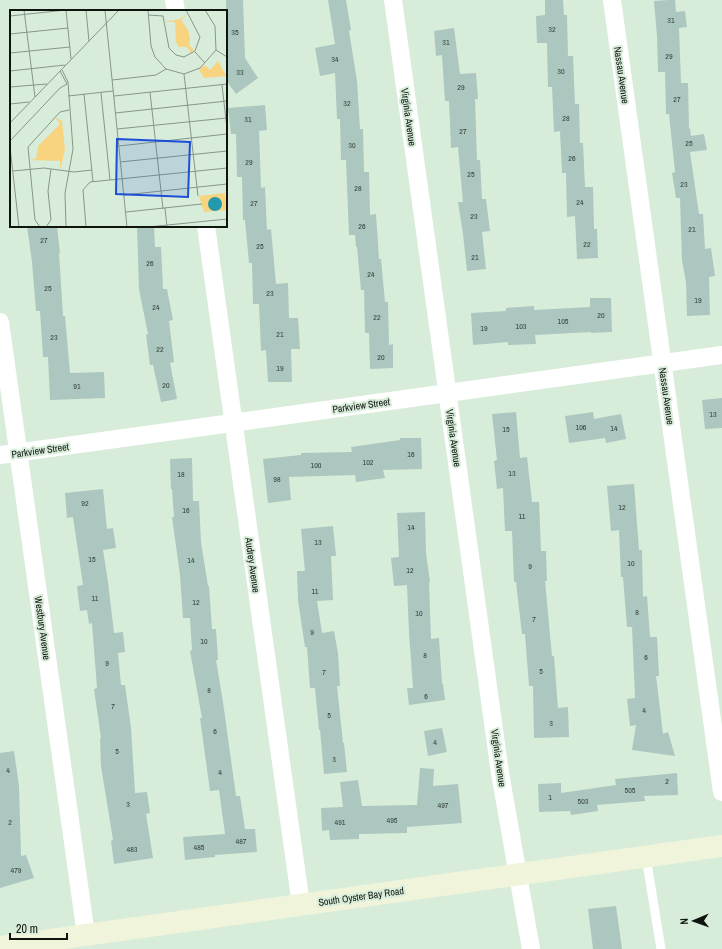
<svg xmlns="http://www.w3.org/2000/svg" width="722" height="949" viewBox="0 0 722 949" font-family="'Archivo Narrow',sans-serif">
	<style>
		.building { fill: #abc7c0 }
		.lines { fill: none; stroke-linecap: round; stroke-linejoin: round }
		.lane { stroke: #fff; stroke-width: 9 }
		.street { stroke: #fff; stroke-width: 18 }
		.secondary { stroke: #eff4db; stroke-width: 22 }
		.labels { text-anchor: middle; stroke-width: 4; stroke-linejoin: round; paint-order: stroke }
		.number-label { font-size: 8px; fill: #35413a }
		.street-label { font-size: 10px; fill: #0e140e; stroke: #d8ecda }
		.inset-road { fill: none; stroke: #879688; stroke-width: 1 }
		.view { fill: #1d4ed8; fill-opacity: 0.15; stroke: #1d4ed8; stroke-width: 2 }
		.inset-edge { fill: none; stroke: #0e140e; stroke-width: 2 }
	</style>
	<rect width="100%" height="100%" fill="#d8ecda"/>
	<g class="building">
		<path d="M226 0H243L245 58 258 78 236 94 226 80Z"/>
		<path d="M328 0H346L351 30 349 31 357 81 360 129H363L364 172H369L370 215 376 214 379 259H381L385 302H388L389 345 393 344V368L370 369 369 333H365L364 290H361L357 247H356L355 235H349L346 160H341L340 119H337L335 73 320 76 315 48 335 44Z"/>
		<path d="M545 0H563L564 15H567L568 56H573L575 104H579L580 143H583L585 187H593L594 229H597L598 258 577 259 575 216 567 217 566 173H562L560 131 554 132 552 87H548L547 43H537L536 16 545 15Z"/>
		<path d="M669 0H675L676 12 685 11 687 27 679 28 681 83H688L689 129 690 128 691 136 704 134 707 150 690 152 699 214H703L705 249 711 248 715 276 709 277 710 315 687 316 686 282 682 260 680 198H676L672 173 675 172 669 114H666L665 72H658L657 36 654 1Z"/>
		<path d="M454 28 460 74 476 73 478 99H475L477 160H480L482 199H486L490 231 482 232 486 269 467 271 463 234 458 202H463L458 147 451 148 449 101H445L442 55 436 56 434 31Z"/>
		<path d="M265 105 267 130 259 131 261 188 265 187 267 230 271 229 276 284 288 283 289 318H298L300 349H291L292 382H268L266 350 261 351 259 304H253L252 263H249L245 220H243L242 177H237L236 134H231L228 108Z"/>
		<path d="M27 226H57L60 253H59L63 316H65L70 373 104 372 105 398 50 400 48 357H43L40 311H36L32 262Z"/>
		<path d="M137 226H154L155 247H161L163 289H167L173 320 169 321 174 362 170 363 177 399 161 402 153 365H150L146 335 148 334 139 289Z"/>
		<path d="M590 298H611L612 332 591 333V332L535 335 536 344 508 345V342L473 345 471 313 506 311V308L534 306V310L590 307Z"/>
		<path d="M722 398V428L705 429 702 400Z"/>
		<path d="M516 412 520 458 527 457 532 502H539L541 551H546L547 581H545L552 656H554L558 708 568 707 569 737 534 738 533 686H529L525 634H522L516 582H514L512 531H505L503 488 497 489 494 461 497 460 492 414Z"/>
		<path d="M593 412 594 419 621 414 626 439 606 443 605 438 569 443 565 416Z"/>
		<path d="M400 438H421L422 469 383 470 385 478 356 482 355 475 289 477 291 500 268 503 263 459 301 455V453L352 452 351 447 400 440Z"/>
		<path d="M192 458 193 501H199L201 542 208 586H209L212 629H216L218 660H216L223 702 236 796H240L245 829H255L257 852 215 855V857L185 860 183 837 225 834 219 790 210 791 200 718H202L190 651 192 650 190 618H183L180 575 172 517H174L172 489H171L170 459Z"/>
		<path d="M634 484 639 550H642L643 597 647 596 650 637H657L659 676H656L663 734 668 732 675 756 632 750 636 725 630 726 627 699 635 698 632 627H627L623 577H621L619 530 611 531 607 486Z"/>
		<path d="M103 489 107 529 113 528 116 548 103 550 108 582 114 633 123 632 125 652 118 653 121 685H125L131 728 135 793 147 792 150 813 146 814 153 858 114 864 111 841 113 840 101 766 100 739 101 738 94 689 97 688 92 623 89 624 87 610 80 611 77 586 83 585 73 517 67 518 65 493Z"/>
		<path d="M425 512 426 553 430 582H429L431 639 439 638 442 684H443L445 700 409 705 407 688H413L409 633 407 585 394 586 391 558 399 557 397 513Z"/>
		<path d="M333 526 336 556H331L333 600 317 601 322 633 334 631 338 653 340 686H337L343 743H344L347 772 324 774 320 730H319L315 688H310L307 647H305L298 600 297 571H305L301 529Z"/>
		<path d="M442 728 447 752 428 756 424 731Z"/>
		<path d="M14 751 19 786 21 856 26 855 34 878 0 888V753Z"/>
		<path d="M420 768 434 769 433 786 458 784 462 823 407 827V833L359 834V839L330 840 329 830 322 831 321 808 343 807 340 782 358 780 362 806 417 805Z"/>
		<path d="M677 773 678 795 644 796 645 801 597 805 598 811 571 815 570 811 539 812 538 784 561 783V793L616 785 615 779Z"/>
		<path d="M616 906 622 949H593L588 909Z"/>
	</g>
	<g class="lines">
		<path class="lane" d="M646 857 661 949"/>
		<g class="street">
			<path d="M174 0 176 11"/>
			<path d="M393 0 500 773 531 949"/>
			<path d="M612 0 722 792"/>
			<path d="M206 226 301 905"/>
			<path d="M0 322 86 935"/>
			<path d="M0 455 722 355"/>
		</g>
		<path class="secondary" d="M0 947 722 846"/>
	</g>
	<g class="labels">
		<g class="number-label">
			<text x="671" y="23">31</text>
			<text x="552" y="32">32</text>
			<text x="235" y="35">35</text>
			<text x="446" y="45">31</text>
			<text x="669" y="59">29</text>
			<text x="335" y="62">34</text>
			<text x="561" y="74">30</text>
			<text x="240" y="75">33</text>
			<text x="461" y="90">29</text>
			<text x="677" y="102">27</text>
			<text x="347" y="106">32</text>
			<text x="566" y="121">28</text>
			<text x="248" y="122">31</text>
			<text x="463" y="134">27</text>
			<text x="689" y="146">25</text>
			<text x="352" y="148">30</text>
			<text x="572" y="161">26</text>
			<text x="249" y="165">29</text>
			<text x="471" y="177">25</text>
			<text x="684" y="187">23</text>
			<text x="358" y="191">28</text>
			<text x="580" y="205">24</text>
			<text x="254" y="206">27</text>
			<text x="474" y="219">23</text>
			<text x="362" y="229">26</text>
			<text x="692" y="232">21</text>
			<text x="44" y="243">27</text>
			<text x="587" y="247">22</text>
			<text x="260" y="249">25</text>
			<text x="475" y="260">21</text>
			<text x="150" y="266">26</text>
			<text x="371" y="277">24</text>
			<text x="48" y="291">25</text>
			<text x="270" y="296">23</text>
			<text x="698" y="303">19</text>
			<text x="156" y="310">24</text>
			<text x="601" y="318">20</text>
			<text x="377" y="320">22</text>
			<text x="563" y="324">105</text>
			<text x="521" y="329">103</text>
			<text x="484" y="331">19</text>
			<text x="280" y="337">21</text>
			<text x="54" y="340">23</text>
			<text x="160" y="352">22</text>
			<text x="381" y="360">20</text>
			<text x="280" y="371">19</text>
			<text x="166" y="388">20</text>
			<text x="77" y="389">91</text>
			<text x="713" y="417">13</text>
			<text x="581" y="430">106</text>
			<text x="614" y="431">14</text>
			<text x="506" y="432">15</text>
			<text x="411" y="457">16</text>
			<text x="368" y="465">102</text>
			<text x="316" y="468">100</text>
			<text x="512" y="476">13</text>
			<text x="181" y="477">18</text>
			<text x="277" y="482">98</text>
			<text x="85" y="506">92</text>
			<text x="622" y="510">12</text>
			<text x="186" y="513">16</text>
			<text x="522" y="519">11</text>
			<text x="411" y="530">14</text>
			<text x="318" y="545">13</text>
			<text x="92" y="562">15</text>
			<text x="191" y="563">14</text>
			<text x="631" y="566">10</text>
			<text x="530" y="569">9</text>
			<text x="410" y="573">12</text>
			<text x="315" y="594">11</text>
			<text x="95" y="601">11</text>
			<text x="196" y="605">12</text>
			<text x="637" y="615">8</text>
			<text x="419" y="616">10</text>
			<text x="534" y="622">7</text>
			<text x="312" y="635">9</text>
			<text x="204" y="644">10</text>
			<text x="425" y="658">8</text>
			<text x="646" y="660">6</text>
			<text x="107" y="666">9</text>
			<text x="541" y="674">5</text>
			<text x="324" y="675">7</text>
			<text x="209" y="693">8</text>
			<text x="426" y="699">6</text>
			<text x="113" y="709">7</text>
			<text x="644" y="713">4</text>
			<text x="329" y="718">5</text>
			<text x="551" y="726">3</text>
			<text x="215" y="734">6</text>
			<text x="435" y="745">4</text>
			<text x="117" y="754">5</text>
			<text x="334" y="762">3</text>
			<text x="8" y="773">4</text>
			<text x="220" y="775">4</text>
			<text x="667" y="784">2</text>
			<text x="630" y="793">505</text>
			<text x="550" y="800">1</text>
			<text x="583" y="804">503</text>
			<text x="128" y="807">3</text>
			<text x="443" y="808">497</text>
			<text x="392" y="823">495</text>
			<text x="10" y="825">2</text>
			<text x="340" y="825">491</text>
			<text x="241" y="844">487</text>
			<text x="199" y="850">485</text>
			<text x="132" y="852">483</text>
			<text x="16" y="873">479</text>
		</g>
		<g class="street-label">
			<text transform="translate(622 75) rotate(82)" y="4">Nassau Avenue</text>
			<text transform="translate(409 117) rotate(82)" y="4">Virginia Avenue</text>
			<text transform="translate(667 396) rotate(82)" y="4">Nassau Avenue</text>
			<text transform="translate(361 405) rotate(-8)" y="4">Parkview Street</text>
			<text transform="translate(454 438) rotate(82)" y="4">Virginia Avenue</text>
			<text transform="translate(40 450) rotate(-8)" y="4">Parkview Street</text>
			<text transform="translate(253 565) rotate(82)" y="4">Audrey Avenue</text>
			<text transform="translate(43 628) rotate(82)" y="4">Westbury Avenue</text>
			<text transform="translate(499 758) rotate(82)" y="4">Virginia Avenue</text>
			<text transform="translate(361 896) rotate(-8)" y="4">South Oyster Bay Road</text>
		</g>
	</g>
	<g transform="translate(10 10)">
		<rect width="217" height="217" fill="#d8ecda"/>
		<path d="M178 4 171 10 178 20 180 29 179 35 184 40 181 43 177 37H169L166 32 165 12H155L170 9ZM208 51 216 66 194 68 189 60 195 55 200 60ZM45 107 52 111 55 140 50 160V151L19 150 26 149 28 136 50 114ZM215 183 217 200 194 202 189 186Z" fill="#f8d380"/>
		<path d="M198 194a7 7 0 1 1 14 0a7 7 0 1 1-14 0Z" fill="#219aab"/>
		<path class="inset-road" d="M14 0 25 87M76 0 79 31M95 0 117 217M138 0 141 36 145 47 156 59 174 64 190 58 206 40 205 16 195 0M138 5 153 6 159 38 166 45 174 47 185 41 190 27 176 0M0 6 56 0 61 49M0 24 58 18M206 40 217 47M185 42 195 53M0 43 60 37M52 60 58 72 63 139 55 183 56 217M0 61 55 55M50 61 57 74M174 64 188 186M102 70 146 65 156 59M212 75 217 119M0 77 37 74M140 82 153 199M91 83 100 170M74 84 83 172M58 86 103 81M104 86 217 74M0 94 19 92M105 103 217 91M0 113 109 0M107 119 217 108M0 131 50 78 57 74M109 136 217 124M0 137 9 217M110 152 217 141M3 161 34 158 64 162 82 160M114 185 217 174M155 198 157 217M116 202 192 194M30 217 25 210 18 137 50 102 59 100M36 217 41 210 38 181 41 159M76 217 73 180 80 172 217 158M138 217 217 209"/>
		<path class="view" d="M107 129 180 132 178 187 106 184Z"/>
		<rect width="217" height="217" class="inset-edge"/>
	</g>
	<g transform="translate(694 921) rotate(268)" stroke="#d8ecda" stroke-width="3" paint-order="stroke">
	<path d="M0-3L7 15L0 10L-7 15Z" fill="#0e140e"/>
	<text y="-6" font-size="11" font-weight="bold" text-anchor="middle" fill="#0e140e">N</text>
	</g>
	<path d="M10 933v6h57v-6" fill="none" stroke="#0e140e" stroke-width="2"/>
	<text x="16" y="933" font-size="12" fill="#0e140e" stroke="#d8ecda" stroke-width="3" paint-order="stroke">20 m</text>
</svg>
